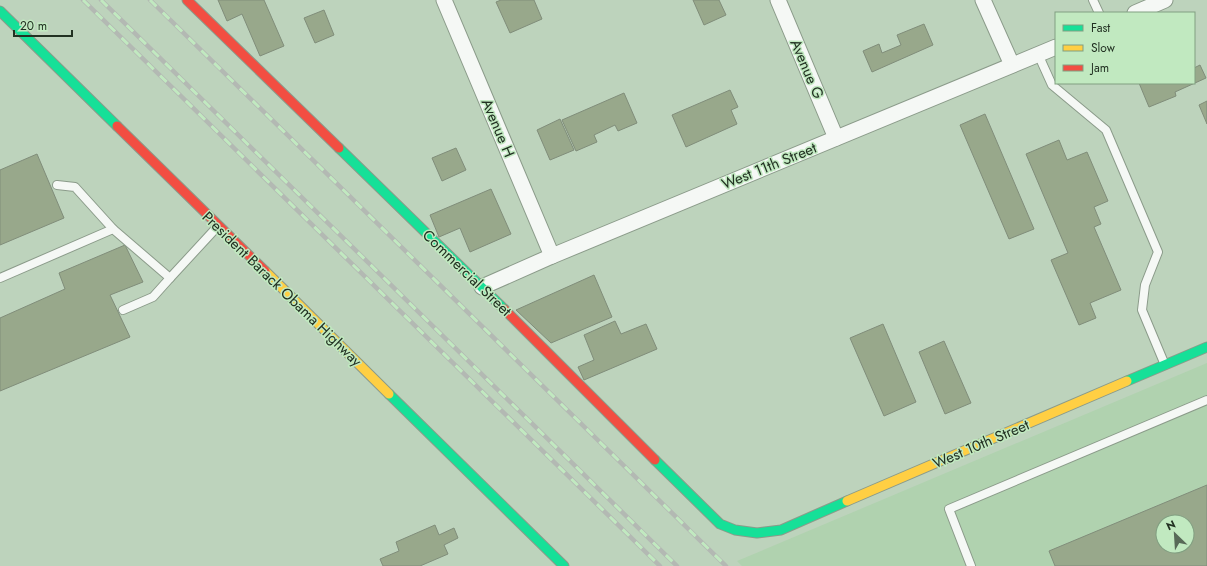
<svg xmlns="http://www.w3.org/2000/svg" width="1207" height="566" viewBox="0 0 1207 566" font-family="Jost,sans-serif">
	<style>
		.built { fill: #b0d2af; fill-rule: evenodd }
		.building { fill: #98a88b; stroke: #808d7a; fill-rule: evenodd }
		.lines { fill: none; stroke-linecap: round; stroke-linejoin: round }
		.lane-casing { stroke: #8b9b8a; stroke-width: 10 }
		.street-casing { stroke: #8b9b8a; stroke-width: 17 }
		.fast-casing { stroke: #8b9b8a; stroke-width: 11 }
		.slow-casing { stroke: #8b9b8a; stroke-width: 11 }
		.jam-casing { stroke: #8b9b8a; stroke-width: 11 }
		.lane { stroke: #f5f8f5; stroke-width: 8 }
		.street { stroke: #f5f8f5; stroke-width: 15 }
		.fast { stroke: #16e098; stroke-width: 9 }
		.slow { stroke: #ffcf43; stroke-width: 9 }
		.jam { stroke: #f24e42; stroke-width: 9 }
		.rail-casing { stroke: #b3b9b3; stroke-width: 4.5 }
		.rail { stroke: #c1e9c0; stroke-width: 3; stroke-dasharray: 9; stroke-linecap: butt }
		.labels { text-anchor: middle; stroke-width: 3; stroke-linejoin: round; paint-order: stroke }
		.street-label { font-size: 15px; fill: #223122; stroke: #c1e9c0 }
	</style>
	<rect width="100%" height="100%" fill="#bdd3bc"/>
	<path class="built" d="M1207 363V566H742L737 561ZM1163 522H1187V546H1163Z"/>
	<g class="building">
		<path d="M218 0H264L284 46 260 56 242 14 227 21Z"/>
		<path d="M501 0H534L542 19 510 33 496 2Z"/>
		<path d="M693 0H719L726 15 704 25Z"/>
		<path d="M324 10 334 35 315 43 304 18Z"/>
		<path d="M924 24 933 45 872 72 863 51 879 44 882 53 901 45 897 35Z"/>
		<path d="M1200 65 1206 78 1175 92 1176 96 1149 107 1139 83H1194V68Z"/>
		<path d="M730 90 738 107 731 110 737 124 686 147 672 115Z"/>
		<path d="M624 93 637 123 618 131 615 125 594 135 597 142 576 151 562 120Z"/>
		<path d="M1207 101V124L1199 105Z"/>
		<path d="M985 114 1034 229 1009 239 960 125Z"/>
		<path d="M560 119 574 150 550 160 537 130Z"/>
		<path d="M1059 140 1067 160 1087 152 1108 201 1094 207 1101 224 1094 227 1121 290 1090 303 1096 318 1079 325 1051 260 1068 253 1026 154Z"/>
		<path d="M456 148 466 170 442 181 432 158Z"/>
		<path d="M37 154 64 218 0 245V170Z"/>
		<path d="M491 189 511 234 470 252 460 228 439 237 430 215Z"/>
		<path d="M125 245 143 282 110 295 130 337 0 391V318L65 289 59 273Z"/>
		<path d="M594 275 612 317 551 343 516 310Z"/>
		<path d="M615 321 621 334 646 324 657 349 584 380 578 367 594 360 584 335Z"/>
		<path d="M883 324 916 402 884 416 850 338Z"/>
		<path d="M944 341 971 403 945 414 919 352Z"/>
		<path d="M1207 485V566H1055L1049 551ZM1163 522H1187V546H1163Z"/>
		<path d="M435 525 439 535 454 528 458 538 444 545 448 554 420 566H383L380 559 399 551 396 542Z"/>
	</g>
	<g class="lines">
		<g class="lane-casing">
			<g id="lane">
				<path d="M1093 0 1099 13"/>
				<path d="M1038 54 1052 85 1106 130 1158 252 1145 285 1142 310 1165 365"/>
				<path d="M57 185 75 187 113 229"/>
				<path d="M0 278 113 229 170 278 218 226"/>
				<path d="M123 310 153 297 170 278"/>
				<path d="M971 566 949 509 1207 400"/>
			</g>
		</g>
		<g class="street-casing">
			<g id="street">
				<path d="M444 0 552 256"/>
				<path d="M778 0 836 138"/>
				<path d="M983 0 1012 65"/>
				<path d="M1135 13 1165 0"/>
				<path d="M482 287 552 256 1056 47"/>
			</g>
		</g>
		<g class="fast-casing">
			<g id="fast">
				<path d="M0 11 117 126"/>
				<path d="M339 148 504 309"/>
				<path d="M1127 381 1207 347"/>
				<path d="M389 394 564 566"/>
				<path d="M655 460 720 524 735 530 757 533 781 530 847 501"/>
			</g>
		</g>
		<g class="slow-casing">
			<g id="slow">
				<path d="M265 271 389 394"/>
				<path d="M847 501 1127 381"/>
			</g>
		</g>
		<g class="jam-casing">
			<g id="jam">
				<path d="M187 0 339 148"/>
				<path d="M117 126 265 271"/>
				<path d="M504 309 655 460"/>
			</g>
		</g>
		<use href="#lane" class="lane"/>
		<use href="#street" class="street"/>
		<use href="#fast" class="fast"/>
		<use href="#slow" class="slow"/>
		<use href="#jam" class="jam"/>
		<g class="rail-casing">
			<g id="rail">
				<path d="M83 0 660 566"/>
				<path d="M101 0 677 566"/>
				<path d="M150 0 726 566"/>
			</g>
		</g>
		<use href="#rail" class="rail"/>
	</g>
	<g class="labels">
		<g class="street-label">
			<text transform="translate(807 69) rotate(67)" y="5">Avenue G</text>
			<text transform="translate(498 128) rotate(67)" y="5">Avenue H</text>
			<text transform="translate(769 166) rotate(-22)" y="5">West 11th Street</text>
			<text transform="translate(467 273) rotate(44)" y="5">Commercial Street</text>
			<text transform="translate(282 289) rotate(44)" y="5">President Barack Obama Highway</text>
			<text transform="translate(981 444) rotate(-23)" y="5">West 10th Street</text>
		</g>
	</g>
	<rect x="1055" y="12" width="140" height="72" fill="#c1e9c0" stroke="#819f81"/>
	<rect x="1063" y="25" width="20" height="6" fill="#16e098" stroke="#819f81"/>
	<text x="1091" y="32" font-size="12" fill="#223122">Fast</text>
	<rect x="1063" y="45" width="20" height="6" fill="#ffcf43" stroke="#819f81"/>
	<text x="1091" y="52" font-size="12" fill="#223122">Slow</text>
	<rect x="1063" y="65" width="20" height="6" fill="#f24e42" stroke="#819f81"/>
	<text x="1091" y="72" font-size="12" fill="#223122">Jam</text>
	<g transform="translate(1175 534) rotate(335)"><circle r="19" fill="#c1e9c0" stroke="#819f81"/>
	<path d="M0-3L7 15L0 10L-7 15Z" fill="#586a58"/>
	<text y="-6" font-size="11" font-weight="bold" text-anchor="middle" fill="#223122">N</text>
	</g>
	<path d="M14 30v6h58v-6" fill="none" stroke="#223122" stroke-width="2"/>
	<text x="20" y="30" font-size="12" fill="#223122" stroke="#c1e9c0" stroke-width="3" paint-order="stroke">20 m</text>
</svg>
